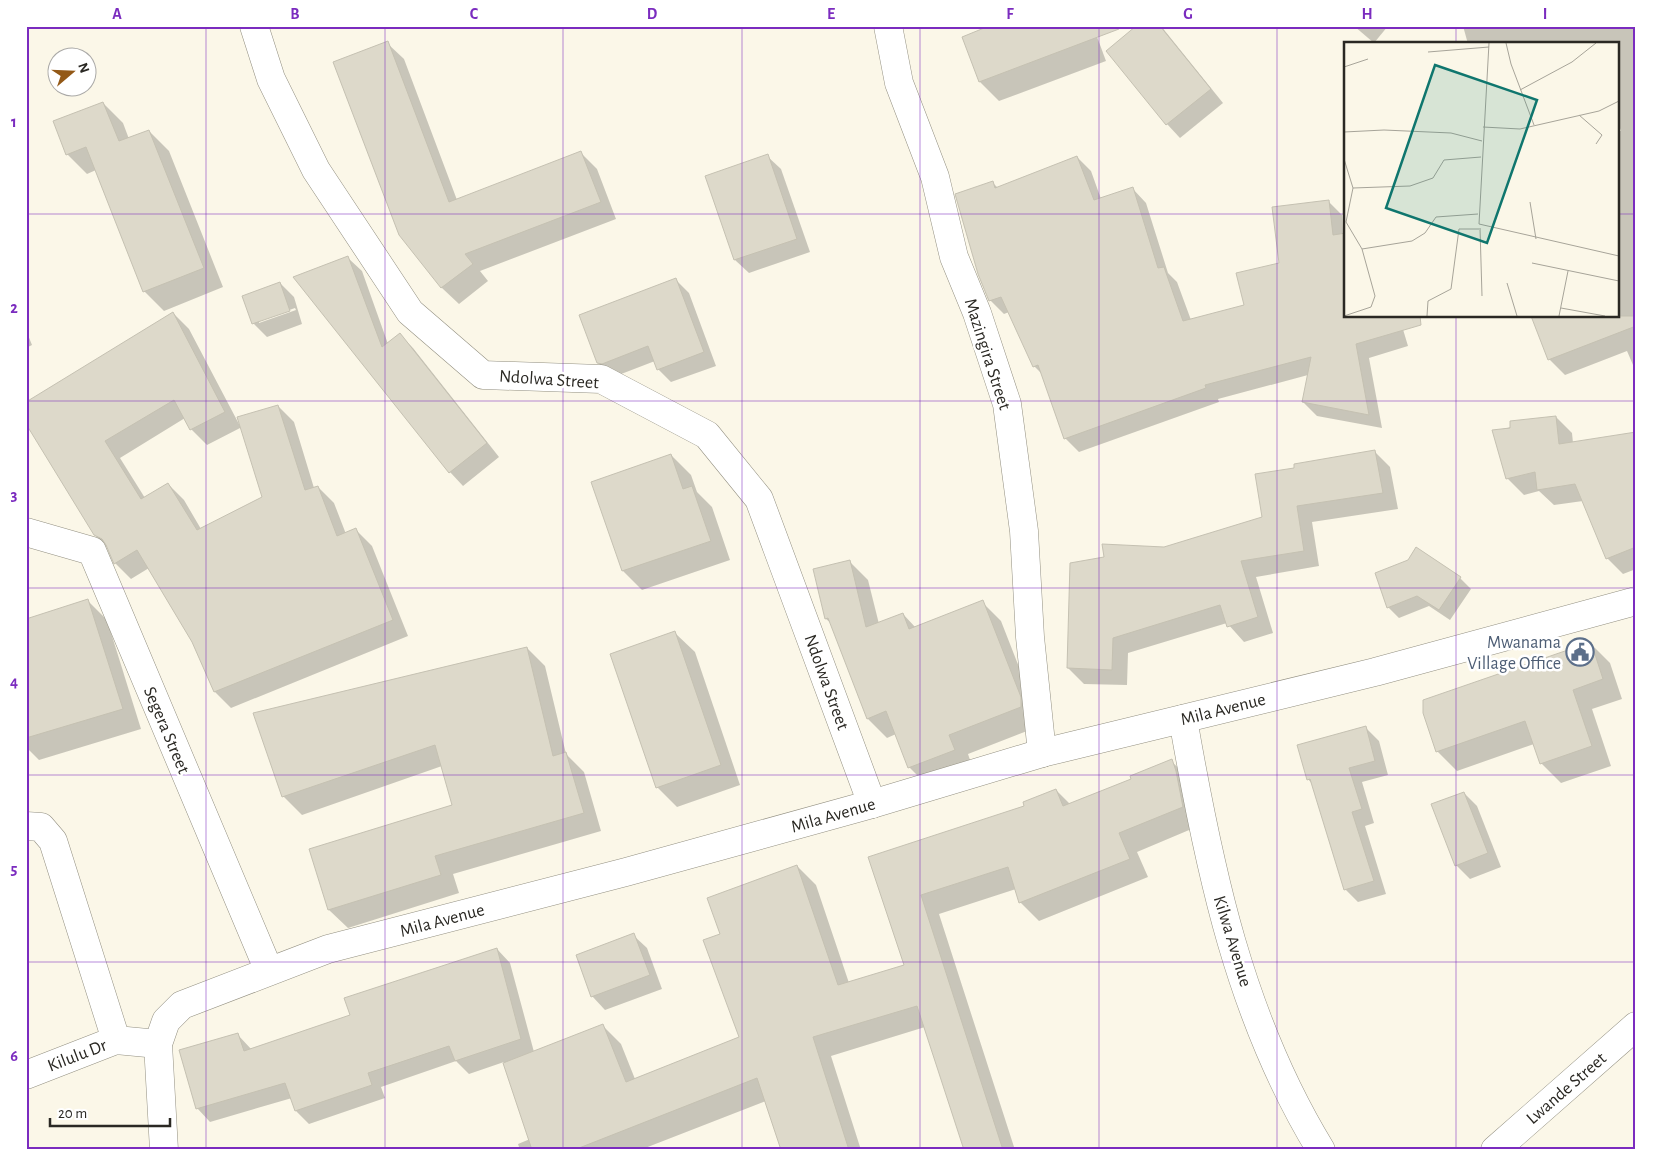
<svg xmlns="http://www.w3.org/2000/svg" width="1662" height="1176" viewBox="0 0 1662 1176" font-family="'Alegreya Sans',sans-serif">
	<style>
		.shadow { fill: #0003; fill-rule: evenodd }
		.building { fill: #ddd9ca; stroke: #c5c1b2 }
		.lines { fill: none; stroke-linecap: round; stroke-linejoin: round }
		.minor-casing { stroke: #939082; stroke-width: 29 }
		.minor { stroke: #fff; stroke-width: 28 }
		.grid { fill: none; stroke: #7b2cbf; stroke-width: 1; stroke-opacity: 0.55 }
		.labels { text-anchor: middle; stroke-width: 5; stroke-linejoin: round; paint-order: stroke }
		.street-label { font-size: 18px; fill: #2a2823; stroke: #fff }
		.service-label { font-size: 18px; fill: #4e5e75; stroke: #fff; text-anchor: end }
		.inset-road { fill: none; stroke: #a7a499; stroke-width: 1 }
		.view { fill: #0f766e; fill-opacity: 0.15; stroke: #0f766e; stroke-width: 2.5 }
		.inset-edge { fill: none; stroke: #2a2823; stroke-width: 2.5 }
		.neatline { fill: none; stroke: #7b2cbf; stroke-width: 2 }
		.grid-label { font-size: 16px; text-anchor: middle; font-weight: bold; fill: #7b2cbf }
	</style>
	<rect width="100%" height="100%" fill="#fbf7e8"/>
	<g class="shadow">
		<path d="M988 26H1093L1106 61 999 101 980 82Z"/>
		<path d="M1138 26H1161L1223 103 1180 138 1167 124Z"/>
		<path d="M1354 26H1388L1374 43Z"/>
		<path d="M1463 26H1636V372L1627 351 1565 375 1549 359 1618 316V131H1621L1618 123V44H1468Z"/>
		<path d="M387 43 404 59 457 200 581 153 597 169 616 219 480 271 488 281 459 304 442 288 400 235Z"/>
		<path d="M103 103 123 123 129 139 149 131 169 151 223 287 164 311 144 291 96 170 87 174 67 154Z"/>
		<path d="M767 156 781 169 810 252 749 273 735 260 706 177Z"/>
		<path d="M1077 157 1091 171 1101 199 1133 189 1146 203 1168 273 1177 282 1191 320 1246 306 1328 201 1342 215 1346 316H1399L1408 346 1369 358 1382 428 1317 416 1303 402 1308 375 1218 399 1219 402 1079 452 1065 438 1042 374 1034 366 1009 312 1004 314 990 300 992 182 998 188Z"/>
		<path d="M348 258 362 271 388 344 400 335 413 348 499 457 463 486 450 472 295 278Z"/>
		<path d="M676 280 689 293 716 366 671 382 658 369 655 361 616 376H612L598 363Z"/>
		<path d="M280 283 294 297 302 324 267 337 254 324 244 297ZM295 308 296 310 259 323V321Z"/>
		<path d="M173 313 189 329 240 426 278 406 294 422 314 488 318 487 334 503 346 534 356 530 372 546 408 636 231 708 215 692 193 641 149 568 131 579 115 563 109 549 95 535 26 421ZM185 418 191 429 207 445 242 427 264 498 201 529 184 500 168 484 145 498 120 458Z"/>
		<path d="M26 330 32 345 26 348Z"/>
		<path d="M1556 417 1572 433 1573 443 1636 433V569L1623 574 1607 558 1583 501 1554 505 1539 491 1524 495 1508 479 1494 431Z"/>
		<path d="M1374 451 1390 467 1398 509 1312 522 1319 566 1256 577 1273 633 1244 642 1227 623 1128 653 1127 685 1084 684 1068 668 1164 548 1263 518 1296 469Z"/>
		<path d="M671 455 691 475 697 492 712 507 730 560 642 590 623 571Z"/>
		<path d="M849 561 868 580 879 624 903 614 916 628 982 602 1001 621 1039 718 1040 726 968 754 973 769 928 786 909 767 896 734 887 738 868 719 832 624 826 619 814 570Z"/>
		<path d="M1460 578 1471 589 1450 620 1429 606 1399 618 1388 607Z"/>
		<path d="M88 601 107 620 141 729 39 760 26 747V620Z"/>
		<path d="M675 633 695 652 740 785 677 807 657 787Z"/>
		<path d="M1590 643 1610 663 1622 699 1592 709 1611 766 1561 783 1541 763 1534 744 1457 771 1437 751Z"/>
		<path d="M527 648 545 666 566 754 584 772 601 831 453 874 459 893 348 928 329 910 311 850 453 805 442 766 302 815 283 796Z"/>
		<path d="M1365 727 1379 741 1388 775 1362 782 1374 823 1365 826 1386 894 1358 902 1345 889 1313 785 1308 779Z"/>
		<path d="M1171 761 1190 779 1201 825 1137 852 1148 877 1039 921 1020 902 1016 889 939 914 1015 1150H965L925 1027 831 1056 861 1150H782L766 1101 640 1150H520L518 1144 530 1139 504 1062 469 1074 456 1061 381 1087 385 1098 309 1124 296 1111 292 1098 210 1122 197 1108 238 1035 252 1050 352 1015 497 949 510 963 534 1052 603 1026 621 1044 635 1079 741 1038 722 935 797 866 816 885 849 983 905 966 870 858 1026 807 1056 790 1070 804 1133 779Z"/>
		<path d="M1464 793 1477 806 1501 867 1470 879 1456 865Z"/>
		<path d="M633 935 647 948 662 989 605 1010 592 996Z"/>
	</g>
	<g class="building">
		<path d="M989 26H1118L1119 29 979 82 962 37Z"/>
		<path d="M1136 26H1160L1211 89 1166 125 1106 51Z"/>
		<path d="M388 41 449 202 581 151 601 202 465 254 473 264 441 288 399 235 333 62Z"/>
		<path d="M103 102 119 141 149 130 204 268 143 292 86 147 66 155 53 121Z"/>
		<path d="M768 154 797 239 734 260 705 176Z"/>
		<path d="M1077 156 1094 200 1133 187 1158 268 1164 267 1183 321 1244 305 1236 273 1279 263 1272 207 1329 200 1333 235 1346 233V316H1420L1421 325 1356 344 1369 415 1302 402 1311 357 1205 385 1206 388 1064 439 1038 365 1033 367 1001 297 989 301 978 274 955 194 993 181 995 188Z"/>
		<path d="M348 256 382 347 400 333 487 443 449 473 293 277Z"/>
		<path d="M676 278 704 352 657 370 648 346 602 364 597 363 579 315Z"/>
		<path d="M280 282 290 311 252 324 242 296Z"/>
		<path d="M173 312 225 412 190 430 174 400 105 441 141 499 168 483 197 530 262 497 237 417 278 405 305 490 318 486 337 536 356 528 393 620 214 692 192 642 137 550 114 564 106 545 102 539 94 535 26 424V402Z"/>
		<path d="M1531 316H1636V326L1548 360Z"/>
		<path d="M1556 416 1559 444 1636 432V547L1606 559 1575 484 1537 490 1535 472 1506 479 1492 430 1510 428V421Z"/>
		<path d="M1375 450 1383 493 1297 506 1304 551 1241 561 1258 617 1227 627 1220 605 1113 638 1112 670 1067 668 1070 563 1104 557 1102 544 1164 547 1262 517 1255 474 1294 468V464Z"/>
		<path d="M671 454 683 489 692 486 711 541 622 571 591 482Z"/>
		<path d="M1416 547 1461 577 1439 610 1417 596 1387 608 1375 573 1408 560Z"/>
		<path d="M850 560 866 627 903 613 909 629 983 600 1021 697V707L949 735 955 750 908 768 886 711 867 719 828 618 825 619 813 569Z"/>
		<path d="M88 599 123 709 26 738V619Z"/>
		<path d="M675 631 721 765 656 788 610 654Z"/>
		<path d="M1591 642 1603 679 1573 690 1592 746 1540 764 1525 721 1436 752 1423 713V700Z"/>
		<path d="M527 647 553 756 566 752 584 813 435 856 441 875 328 910 309 849 452 805 435 745 282 797 253 713Z"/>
		<path d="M1366 726 1375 761 1349 768 1362 809 1352 812 1374 881 1344 890 1310 779 1307 780 1297 745Z"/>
		<path d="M1172 759 1176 771 1183 807 1119 833 1130 859 1019 903 1008 867 921 895 1003 1150H964L917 1006 813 1037 849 1150H781L757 1078 574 1150H532L503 1063 603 1024 626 1082 739 1037 703 940 720 934 707 898 797 865 838 985 904 965 868 857 1024 806 1023 802 1056 789 1063 806 1131 779 1130 776Z"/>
		<path d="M1464 792 1488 853 1455 866 1431 804Z"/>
		<path d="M634 933 650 975 591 997 576 955Z"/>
		<path d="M497 948 521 1039 455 1061 449 1046 368 1073 372 1085 295 1111 285 1083 196 1109 179 1050 238 1033 244 1051 350 1015 344 998Z"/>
	</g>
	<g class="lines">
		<g class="minor-casing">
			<g id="minor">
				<path d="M254 26 271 79 316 170 410 312 483 375 601 379 707 435 759 499 872 804"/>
				<path d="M888 26 899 83 935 177 954 257 977 313 1007 404 1024 531 1030 637 1042 753"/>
				<path d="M26 532 92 551 269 971"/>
				<path d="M1183 719C1209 869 1240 1018 1321 1150"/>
				<path d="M26 826 41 827 53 841 116 1040"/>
				<path d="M26 1075 116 1040 158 1044"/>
				<path d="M164 1150 158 1044 166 1021 182 1005 328 949 626 872 872 804 1042 753 1375 672 1636 601"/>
				<path d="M1495 1150 1636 1026"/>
			</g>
		</g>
		<use href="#minor" class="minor"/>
	</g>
	<path class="grid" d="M206 26V1150M385 26V1150M563 26V1150M742 26V1150M920 26V1150M1099 26V1150M1277 26V1150M1456 26V44M26 214H1346M1618 214H1636M1456 316V1150M26 401H1636M26 588H1636M26 775H1636M26 962H1636"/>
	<defs>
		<g id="civic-ring" transform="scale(1.4375)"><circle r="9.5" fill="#fff" stroke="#5c6f8a" stroke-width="1.5"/><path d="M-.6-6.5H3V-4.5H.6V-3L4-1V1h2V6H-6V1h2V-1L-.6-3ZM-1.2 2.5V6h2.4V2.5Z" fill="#5c6f8a"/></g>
	</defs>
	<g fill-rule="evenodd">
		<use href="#civic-ring" x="1580" y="652"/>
	</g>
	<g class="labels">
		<g class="street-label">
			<text transform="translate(988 354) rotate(72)" y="6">Mazingira Street</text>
			<text transform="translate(549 379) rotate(4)" y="6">Ndolwa Street</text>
			<text transform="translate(827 682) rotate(70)" y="6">Ndolwa Street</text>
			<text transform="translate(1223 709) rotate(-14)" y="6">Mila Avenue</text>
			<text transform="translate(167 730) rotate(67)" y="6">Segera Street</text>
			<text transform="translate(833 815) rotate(-16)" y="6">Mila Avenue</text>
			<text transform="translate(442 920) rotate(-15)" y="6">Mila Avenue</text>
			<text transform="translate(1233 941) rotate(73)" y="6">Kilwa Avenue</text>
			<text transform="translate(77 1055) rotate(-21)" y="6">Kilulu Dr</text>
			<text transform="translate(1566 1088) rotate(-41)" y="6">Lwande Street</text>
		</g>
		<g class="service-label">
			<text x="1561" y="648">Mwanama<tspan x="1561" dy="21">Village Office</tspan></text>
		</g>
	</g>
	<g transform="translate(1344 42)">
		<rect width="275" height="275" fill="#fbf7e8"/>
		<path class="inset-road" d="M145 1 135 182 275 214M162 1 167 22 190 83M84 10 145 5M0 25 24 17M176 48 228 20 252 1M235 73 258 93 252 102M139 85 176 87 255 69 275 59M0 90 40 88 107 91 138 99M0 117 9 146 2 180 18 207 31 254 27 265 0 274M9 146 66 144 89 136 100 118 137 115M186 160 192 197M136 186 138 254M18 207 68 199 81 191 92 175 134 172M188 221 275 239M163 241 173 274M217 266 261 274M83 274 84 259 107 247 115 187H135M215 274 224 229"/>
		<path class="view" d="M91 23 193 58 143 201 42 166Z"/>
		<rect width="275" height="275" class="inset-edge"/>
	</g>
	<rect width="1662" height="1176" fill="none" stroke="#ffffff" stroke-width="55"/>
	<g transform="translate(72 72) rotate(71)"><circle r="24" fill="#ffffff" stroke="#aaa9a7"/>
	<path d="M0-4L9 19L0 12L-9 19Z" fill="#935917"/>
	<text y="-8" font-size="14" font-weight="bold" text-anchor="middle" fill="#2a2823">N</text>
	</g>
	<path d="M50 1118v8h120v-8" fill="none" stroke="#2a2823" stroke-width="2.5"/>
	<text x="58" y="1118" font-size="15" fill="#2a2823" stroke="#ffffff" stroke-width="4" paint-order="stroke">20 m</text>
	<rect x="28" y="28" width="1606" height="1120" class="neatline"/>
	<g class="grid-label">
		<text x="117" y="19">A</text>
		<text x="295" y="19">B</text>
		<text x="474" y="19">C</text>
		<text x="652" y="19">D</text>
		<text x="831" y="19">E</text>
		<text x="1010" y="19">F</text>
		<text x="1188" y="19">G</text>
		<text x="1367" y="19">H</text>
		<text x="1545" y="19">I</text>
		<text x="14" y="127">1</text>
		<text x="14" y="313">2</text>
		<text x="14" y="500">3</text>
		<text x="14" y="687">4</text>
		<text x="14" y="874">5</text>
		<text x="14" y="1061">6</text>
	</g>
</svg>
